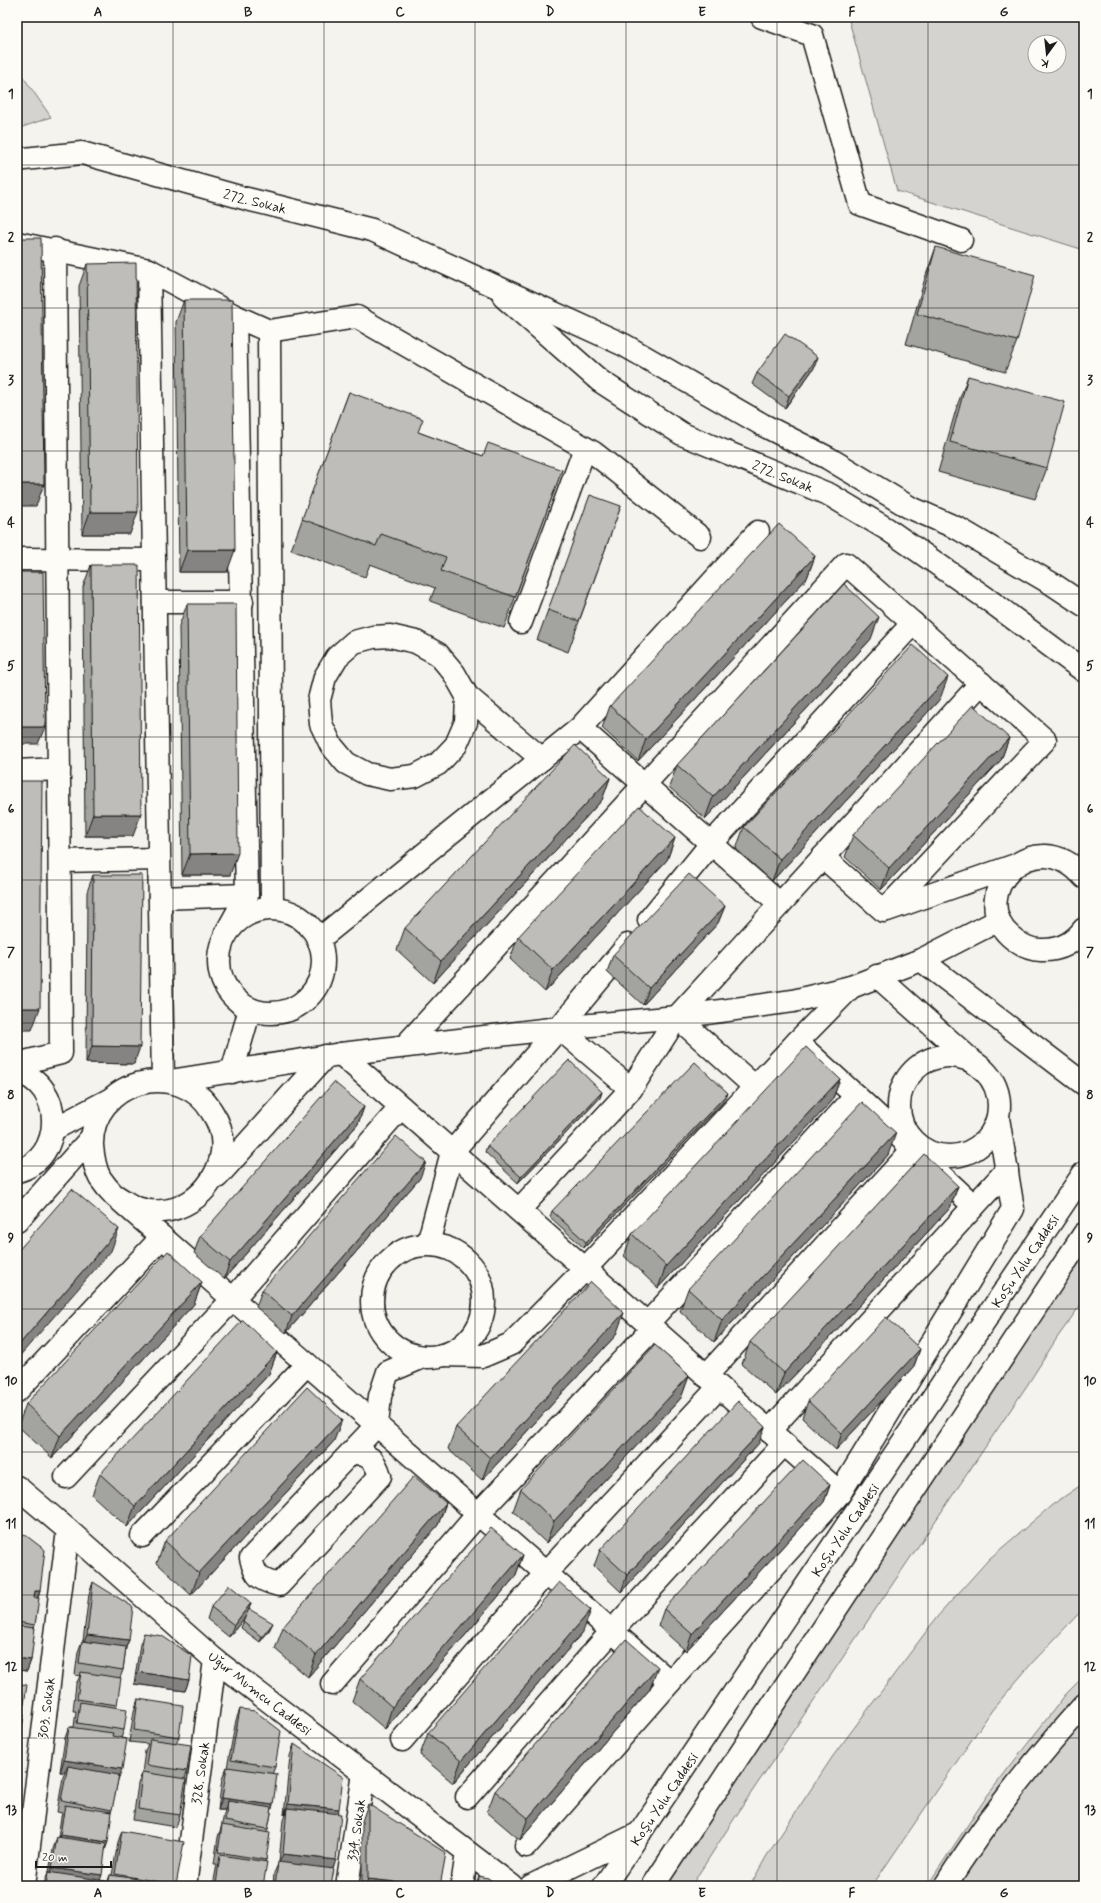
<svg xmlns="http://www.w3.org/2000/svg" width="1101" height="1903" viewBox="0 0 1101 1903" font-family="Mynerve,sans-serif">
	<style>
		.green { fill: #d4d3cf; stroke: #787876; fill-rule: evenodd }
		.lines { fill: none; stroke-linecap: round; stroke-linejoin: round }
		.minor-casing { stroke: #1c1c1c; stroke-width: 25 }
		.major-casing { stroke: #1c1c1c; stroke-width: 25 }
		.minor { stroke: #fdfcf7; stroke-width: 22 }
		.major { stroke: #fdfcf7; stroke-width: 22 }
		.wall { fill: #a3a3a0; stroke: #1c1c1c }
		.shaded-wall { fill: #858482; stroke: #1c1c1c }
		.building { fill: #bebdba; stroke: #1c1c1c }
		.grid { fill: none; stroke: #1c1c1c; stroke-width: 1; stroke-opacity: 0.55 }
		.labels { text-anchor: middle; stroke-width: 3; stroke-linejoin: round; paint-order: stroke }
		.street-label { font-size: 14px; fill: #1c1c1c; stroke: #fdfcf7 }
		.neatline { fill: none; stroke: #1c1c1c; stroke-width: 1.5 }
		.grid-label { font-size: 13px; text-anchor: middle; font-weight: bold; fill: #1c1c1c }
	</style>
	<rect width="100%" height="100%" fill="#f4f3ee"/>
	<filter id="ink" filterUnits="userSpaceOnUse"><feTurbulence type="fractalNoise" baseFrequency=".025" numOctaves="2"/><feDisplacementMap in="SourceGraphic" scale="8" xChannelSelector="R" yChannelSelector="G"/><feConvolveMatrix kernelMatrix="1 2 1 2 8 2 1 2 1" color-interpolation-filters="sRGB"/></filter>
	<g filter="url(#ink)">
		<g class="green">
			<path d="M848 17H1084V250L897 191ZM1035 42H1059V66H1035Z"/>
			<path d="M17 68 51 117 17 129Z"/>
			<path d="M1084 1252V1300L1057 1338 1028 1384 745 1802 691 1886H665Z"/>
			<path d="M1084 1483V1608L1032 1663 992 1710 872 1886H750L766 1857 833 1756 937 1617 989 1559 1052 1505Z"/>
			<path d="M1084 1676V1886H927L987 1796 1066 1694Z"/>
		</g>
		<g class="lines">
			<g class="minor-casing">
				<g id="minor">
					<path d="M762 17 812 35 860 204 961 240"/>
					<path d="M17 161 24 159 82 153 247 199 372 230 624 345 763 425 828 458 909 507 959 529 1054 585 1084 605"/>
					<path d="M17 243 149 270 235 316 247 895 226 933"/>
					<path d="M149 270 163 1081"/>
					<path d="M504 297 600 381 682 434 830 495 887 529 986 598 1084 671"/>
					<path d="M235 316 269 331 357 317 594 453 700 537"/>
					<path d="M269 331 272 908"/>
					<path d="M17 559 154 560"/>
					<path d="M155 602H242"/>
					<path d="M521 622 585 448"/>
					<path d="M390 636 416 642 438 654 454 673 467 696 466 722 456 745 438 764 415 776 390 779 367 774 346 763 331 745 321 724 319 700 325 677 337 657 354 642 373 637Z"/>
					<path d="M467 696 542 759"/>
					<path d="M580 728 780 904"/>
					<path d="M17 771 59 769"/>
					<path d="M823 857 981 683"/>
					<path d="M60 861 159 859"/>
					<path d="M1084 877C1034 819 965 895 1010 936 1019 944 1028 950 1040 950 1059 951 1073 944 1084 929"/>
					<path d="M160 898 247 895"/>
					<circle cx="271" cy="961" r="52"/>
					<path d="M887 910 1016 865"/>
					<path d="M649 920 711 844 913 623"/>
					<path d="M318 940 580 728 758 532"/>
					<path d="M921 960 999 920"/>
					<path d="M877 976 971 1060"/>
					<path d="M677 1017 755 1087"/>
					<path d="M559 1028 628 945"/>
					<path d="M797 1042 851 987"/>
					<path d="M405 1046 846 564 1045 740 884 911 823 857 677 1017 631 1089 519 1210"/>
					<path d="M341 1054 840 1493 1013 1209 998 1118"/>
					<circle cx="949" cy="1106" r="50"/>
					<path d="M17 1064 61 1053 55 249"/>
					<path d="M17 1072C65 1084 65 1159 17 1171"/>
					<path d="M232 1072 250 1009"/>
					<path d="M170 1081 341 1054 559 1028 677 1017 793 1001 851 987 921 960 1084 1084"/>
					<path d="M54 1129 109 1100"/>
					<path d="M217 1177 326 1056"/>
					<path d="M114 1195C120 1198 126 1203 132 1206 173 1224 216 1194 222 1152 224 1138 220 1124 212 1112 179 1056 90 1081 92 1146 93 1157 95 1169 100 1178 104 1184 109 1190 114 1195L670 1682 840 1493"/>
					<path d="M17 1221 92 1137"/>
					<path d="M428 1244 452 1152 559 1028 631 1089"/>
					<circle cx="428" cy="1301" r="56"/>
					<path d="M647 1324 856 1096 974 1206"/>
					<path d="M442 1355 483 1356 511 1344 585 1269 797 1042 856 1096"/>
					<path d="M706 1376 917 1145"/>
					<path d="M17 1391 162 1237"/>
					<path d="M769 1431 1007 1170"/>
					<path d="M352 1452C369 1455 375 1459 380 1476L279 1585C260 1580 255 1577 251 1558L377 1425 380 1396 388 1372 423 1357"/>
					<path d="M66 1477 233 1299 401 1107"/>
					<path d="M142 1536 307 1364"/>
					<path d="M332 1684 478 1514 653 1328"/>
					<path d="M402 1740 546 1573 719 1387"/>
					<path d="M467 1797 612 1631 784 1444"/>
					<path d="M526 1846 670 1682"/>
					<path d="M24 1886 68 1530"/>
					<path d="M185 1886 215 1660"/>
					<path d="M347 1886 364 1773"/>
					<path d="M462 1886 467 1853"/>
					<path d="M945 1886C985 1821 1033 1762 1084 1705"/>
				</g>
			</g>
			<g class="major-casing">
				<g id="major">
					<path d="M17 1487 68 1530 215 1660 512 1886"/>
					<path d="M531 1886 640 1833"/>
					<path d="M604 1886 1084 1173"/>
					<path d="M653 1886 1084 1234"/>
				</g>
			</g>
			<use href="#minor" class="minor"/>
			<use href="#major" class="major"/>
		</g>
		<g class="wall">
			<path d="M936 247 1017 341 1005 372 906 344 925 278Z"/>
			<path d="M87 264 130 534H82L79 286Z"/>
			<path d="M184 300 227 572H179L176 322Z"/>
			<path d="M814 368 785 408 752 384 757 373Z"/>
			<path d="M968 376 1047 468 1035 499 938 472 957 406Z"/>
			<path d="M349 392 418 432 483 456 562 470 504 628 430 601 435 588 370 564 365 577 291 550Z"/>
			<path d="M621 506 568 652 537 640 548 610Z"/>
			<path d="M815 556 807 578 638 761 602 728 610 706Z"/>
			<path d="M91 565 133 836H85L83 587Z"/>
			<path d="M187 604 230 875H182L179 626Z"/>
			<path d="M871 639 705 819 669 787 677 765Z"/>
			<path d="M940 699 772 881 736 849 744 827Z"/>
			<path d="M1009 738 1001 760 881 890 845 857 853 835Z"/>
			<path d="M610 778 602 800 433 983 397 950 405 928Z"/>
			<path d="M675 838 667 860 545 992 510 959 518 937Z"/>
			<path d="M93 875 134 1064 86 1063 87 892Z"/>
			<path d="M725 906 718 923 643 1005 607 972 613 955Z"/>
			<path d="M1084 993V1026L1080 1017V1006Z"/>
			<path d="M840 1079 832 1101 658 1288 624 1256 632 1234Z"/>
			<path d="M602 1092 600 1098 518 1183 485 1152 487 1146Z"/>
			<path d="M726 1099 584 1248 550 1217 552 1211Z"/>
			<path d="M364 1107 358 1124 224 1279 194 1253 200 1236Z"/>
			<path d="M888 1155 714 1342 680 1311 688 1289Z"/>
			<path d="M420 1178 286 1333 256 1307 262 1290Z"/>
			<path d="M958 1186 950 1208 776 1395 742 1364 750 1342Z"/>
			<path d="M202 1282 194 1304 52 1458 18 1426 26 1404Z"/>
			<path d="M616 1335 482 1480 448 1449 456 1427Z"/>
			<path d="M920 1349 914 1366 836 1450 802 1418 808 1401Z"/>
			<path d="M277 1352 269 1374 127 1527 92 1495 100 1474Z"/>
			<path d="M689 1376 681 1398 546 1543 513 1511 521 1489Z"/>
			<path d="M334 1441 191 1595 157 1563 165 1541Z"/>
			<path d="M759 1443 621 1592 594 1566 600 1550Z"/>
			<path d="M830 1485 824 1502 686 1651 658 1626 664 1609Z"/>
			<path d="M446 1503 438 1525 308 1677 275 1649 283 1627Z"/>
			<path d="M17 1536 40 1591 38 1598 35 1625 34 1628 31 1660 27 1671 17 1670Z"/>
			<path d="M523 1555 515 1577 385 1729 352 1701 360 1679Z"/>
			<path d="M93 1582 129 1640 126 1647 123 1670 120 1678 116 1708 124 1730 121 1738 118 1780 111 1812 100 1880 105 1886H43L48 1872H49L53 1849 57 1837H58L61 1817 62 1813 57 1812 63 1777 65 1772H60L65 1738 69 1727H74L76 1711H73L76 1684 80 1676 75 1675 78 1652 82 1641H83L89 1594Z"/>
			<path d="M251 1603 249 1609 270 1629 260 1642 241 1628 245 1617 229 1637 207 1619 211 1607Z"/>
			<path d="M583 1632 453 1783 420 1755 428 1733Z"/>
			<path d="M144 1633 189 1680 185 1691 134 1684 140 1644Z"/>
			<path d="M17 1683 23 1711 22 1714 20 1740 18 1744 17 1764Z"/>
			<path d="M650 1689 520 1840 487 1812 495 1791Z"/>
			<path d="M138 1699 179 1737 176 1743 187 1771 185 1779 180 1815 176 1827 133 1820 138 1784 142 1773 145 1751 148 1744 129 1742 134 1711Z"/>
			<path d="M240 1709 275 1767 272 1774V1808L268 1829 267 1832 266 1860 265 1862 263 1886H213L217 1864H214L218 1837 221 1828 225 1810H218L222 1779 227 1767V1768L236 1720Z"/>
			<path d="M294 1744 338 1814 331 1886H273L274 1873 279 1862 283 1820 285 1815H284L290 1756Z"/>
			<path d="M368 1804 440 1886H362V1821Z"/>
			<path d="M122 1831 176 1885V1886H106L110 1875H112L118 1842Z"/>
			<path d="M479 1876 499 1886H475Z"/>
		</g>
		<g class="shaded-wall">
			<path d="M818 357 814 368 785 408 789 396Z"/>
			<path d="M17 484H44L36 506H17Z"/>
			<path d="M90 512H138L130 534H82Z"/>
			<path d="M187 550H235L227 572H179Z"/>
			<path d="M815 556 807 578 638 761 646 739Z"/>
			<path d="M879 617 871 639 705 819 713 797Z"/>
			<path d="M948 677 940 699 772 881 780 859Z"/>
			<path d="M17 727H45L38 744H17Z"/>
			<path d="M1009 738 1001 760 881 890 889 868Z"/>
			<path d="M610 778 602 800 433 983 441 961Z"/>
			<path d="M93 814H141L133 836H85Z"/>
			<path d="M675 838 667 860 545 992 553 970Z"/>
			<path d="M238 853 230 875H182L190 854Z"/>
			<path d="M725 906 718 923 643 1005 649 988Z"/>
			<path d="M17 1008H40L32 1030H17Z"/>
			<path d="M92 1046 140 1047 134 1064 86 1063Z"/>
			<path d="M840 1079 832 1101 658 1288 666 1266Z"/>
			<path d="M602 1092 600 1098 518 1183 521 1177Z"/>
			<path d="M728 1093 726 1099 584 1248 586 1242Z"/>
			<path d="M364 1107 358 1124 224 1279 230 1262Z"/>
			<path d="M896 1133 888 1155 714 1342 722 1320Z"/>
			<path d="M426 1162 420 1178 286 1333 292 1316Z"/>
			<path d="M958 1186 950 1208 776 1395 784 1373Z"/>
			<path d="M119 1229 111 1251 17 1359V1347Z"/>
			<path d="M202 1282 194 1304 52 1458 60 1436Z"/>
			<path d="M624 1313 616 1335 482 1480 490 1458Z"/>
			<path d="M920 1349 914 1366 836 1450 842 1433Z"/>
			<path d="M277 1352 269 1374 127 1527 135 1506Z"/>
			<path d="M689 1376 681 1398 546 1543 554 1521Z"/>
			<path d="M342 1420 334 1441 191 1595 199 1573Z"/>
			<path d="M765 1427 759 1443 621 1592 627 1575Z"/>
			<path d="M830 1485 824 1502 686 1651 692 1634Z"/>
			<path d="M446 1503 438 1525 308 1677 316 1655Z"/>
			<path d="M523 1555 515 1577 385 1729 392 1707Z"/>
			<path d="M35 1591H40L36 1603 31 1602Z"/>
			<path d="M251 1603 247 1615 229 1637 234 1625Z"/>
			<path d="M591 1610 583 1632 453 1783 461 1761Z"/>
			<path d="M273 1623 270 1629 260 1642 262 1637Z"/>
			<path d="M87 1635 129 1640 124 1652 82 1646Z"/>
			<path d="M17 1658 31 1660 27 1671 17 1670Z"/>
			<path d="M658 1667 650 1689 520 1840 528 1818Z"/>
			<path d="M138 1672 189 1680 185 1691 134 1684Z"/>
			<path d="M64 1760 122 1769 118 1780 68 1766 65 1772H60Z"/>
			<path d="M222 1798 273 1805 269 1816 228 1801 225 1810H218Z"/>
			<path d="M288 1804 339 1809 335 1820 287 1808 285 1815H284Z"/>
			<path d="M60 1835 108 1842 104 1853 56 1847Z"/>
			<path d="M283 1854 336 1860 332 1871 278 1865Z"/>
			<path d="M52 1868 102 1875 98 1886 48 1879Z"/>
			<path d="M368 1879 434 1886H365Z"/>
		</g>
		<g class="building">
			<path d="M17 238H41L44 484H17Z"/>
			<path d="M936 247 1035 275 1017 341 917 314Z"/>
			<path d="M136 263 138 512H90L87 264Z"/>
			<path d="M184 300H232L235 550H187Z"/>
			<path d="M785 334 818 357 789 396 757 373Z"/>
			<path d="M968 376 1065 402 1047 468 950 442Z"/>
			<path d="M349 392 423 419 418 432 483 456 488 443 562 470 515 597 441 571 446 557 381 534 376 546 302 519Z"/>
			<path d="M590 495 621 506 579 621 548 610Z"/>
			<path d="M779 524 815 556 646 739 610 706Z"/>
			<path d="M91 565H139L141 814H93Z"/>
			<path d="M17 572H43L45 727H17Z"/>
			<path d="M844 584 879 617 713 797 677 765Z"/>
			<path d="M187 604H236L238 853 190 854Z"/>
			<path d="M913 645 948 677 780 859 744 827Z"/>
			<path d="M973 705 1009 738 889 868 853 835Z"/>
			<path d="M575 745 610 778 441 961 405 928Z"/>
			<path d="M17 781H42L40 1008H17Z"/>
			<path d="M639 806 675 838 553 970 518 937Z"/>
			<path d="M689 874 725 906 649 988 613 955Z"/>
			<path d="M93 875H142L140 1047 92 1046Z"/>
			<path d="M806 1047 840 1079 666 1266 632 1234Z"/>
			<path d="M569 1060 602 1092 521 1177 487 1146Z"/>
			<path d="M695 1062 728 1093 586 1242 552 1211Z"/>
			<path d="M334 1082 364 1107 230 1262 200 1236Z"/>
			<path d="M862 1102 896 1133 722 1320 688 1289Z"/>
			<path d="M396 1136 426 1162 292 1316 262 1290Z"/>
			<path d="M924 1154 958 1186 784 1373 750 1342Z"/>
			<path d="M72 1189 119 1229 17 1347V1252Z"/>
			<path d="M168 1251 202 1282 60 1436 26 1404Z"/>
			<path d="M591 1282 624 1313 490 1458 456 1427Z"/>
			<path d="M886 1317 920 1349 842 1433 808 1401Z"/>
			<path d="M243 1320 277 1352 135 1506 100 1474Z"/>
			<path d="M655 1345 689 1376 554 1521 521 1489Z"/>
			<path d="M307 1387 342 1420 199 1573 165 1541Z"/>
			<path d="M738 1401 765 1427 627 1575 600 1550Z"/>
			<path d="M803 1460 830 1485 692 1634 664 1609Z"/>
			<path d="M414 1476 446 1503 316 1655 283 1627Z"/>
			<path d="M491 1528 523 1555 392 1707 360 1679Z"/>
			<path d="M24 1534 45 1550 40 1591H35L34 1598H39L35 1625 17 1622V1536L18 1535 22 1537Z"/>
			<path d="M93 1582 133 1607 129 1640 87 1635Z"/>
			<path d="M559 1582 591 1610 461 1761 428 1733Z"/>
			<path d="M229 1585 251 1603 234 1625 211 1607Z"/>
			<path d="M249 1609 273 1623 262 1637 243 1622Z"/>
			<path d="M17 1626 35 1628 31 1660 17 1658Z"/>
			<path d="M144 1633 162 1636 192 1656 189 1680 138 1672Z"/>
			<path d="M626 1639 658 1667 528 1818 495 1791Z"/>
			<path d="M82 1641 126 1647 123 1670 79 1663Z"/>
			<path d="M81 1672 121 1678 117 1705 77 1699Z"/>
			<path d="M17 1683 27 1685 23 1711 17 1710Z"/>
			<path d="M138 1699 183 1706 179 1737 134 1730Z"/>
			<path d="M80 1702 127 1709 124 1730 77 1723Z"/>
			<path d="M240 1709 255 1711 281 1731 275 1767 231 1760Z"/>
			<path d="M17 1714 24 1715 20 1740 17 1739Z"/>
			<path d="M69 1727 113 1733 112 1736 127 1739 122 1769 64 1760Z"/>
			<path d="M150 1739 191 1745 187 1771 146 1765Z"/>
			<path d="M17 1744H20L17 1764Z"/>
			<path d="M294 1744 343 1777 339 1809 288 1804Z"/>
			<path d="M68 1766 119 1775 112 1810 61 1800Z"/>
			<path d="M227 1767 277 1774 273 1805 222 1798Z"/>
			<path d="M142 1772 186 1779 180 1815 138 1809Z"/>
			<path d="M228 1801 272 1808 268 1829 225 1821Z"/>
			<path d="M368 1804 446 1853 440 1886H434L368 1879Z"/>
			<path d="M65 1805 112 1812 108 1842 60 1835Z"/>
			<path d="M287 1808 341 1814 336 1860 283 1854Z"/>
			<path d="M222 1825 270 1833 266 1860 218 1852Z"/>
			<path d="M122 1831 184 1842 176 1885 115 1874Z"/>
			<path d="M57 1837 106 1844 102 1875 52 1868Z"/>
			<path d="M220 1855 267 1862 263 1886H222L216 1885Z"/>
			<path d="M278 1862 334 1869 331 1886H275Z"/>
			<path d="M48 1872 106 1881 105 1886H46Z"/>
			<path d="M110 1875 138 1879 137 1886H108Z"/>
			<path d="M479 1876 488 1878 499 1886H478Z"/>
			<path d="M146 1883 162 1886H145Z"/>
		</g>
	</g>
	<path class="grid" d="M173 17V1886M324 17V1886M475 17V1886M626 17V1886M777 17V1886M928 17V1886M17 165H1084M17 308H1084M17 451H1084M17 594H1084M17 737H1084M17 880H1084M17 1023H1084M17 1166H1084M17 1309H1084M17 1452H1084M17 1595H1084M17 1738H1084"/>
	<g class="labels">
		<g class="street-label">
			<text transform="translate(255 201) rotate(14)" y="5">272. Sokak</text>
			<text transform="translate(783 476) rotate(22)" y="5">272. Sokak</text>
			<text transform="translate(1025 1261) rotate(-56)" y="5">Koşu Yolu Caddesi</text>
			<text transform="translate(845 1530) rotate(-56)" y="5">Koşu Yolu Caddesi</text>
			<text transform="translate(260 1693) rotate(38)" y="5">Uğur Mumcu Caddesi</text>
			<text transform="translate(46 1708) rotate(-83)" y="5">303. Sokak</text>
			<text transform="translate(200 1773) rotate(-82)" y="5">328. Sokak</text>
			<text transform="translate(664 1799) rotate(-56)" y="5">Koşu Yolu Caddesi</text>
			<text transform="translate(356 1830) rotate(-82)" y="5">334. Sokak</text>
		</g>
	</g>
	<rect width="1101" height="1903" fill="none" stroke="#fdfcf7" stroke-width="44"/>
	<g transform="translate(1047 54) rotate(195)"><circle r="19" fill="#fdfcf7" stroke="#a3a29f"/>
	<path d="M0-3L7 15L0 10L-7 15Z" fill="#1c1c1c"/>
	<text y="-6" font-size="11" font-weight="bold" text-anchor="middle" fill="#1c1c1c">K</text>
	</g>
	<path d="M36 1861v6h75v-6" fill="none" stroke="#1c1c1c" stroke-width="2"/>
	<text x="42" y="1861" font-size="12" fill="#1c1c1c" stroke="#fdfcf7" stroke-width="3" paint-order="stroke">20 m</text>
	<rect x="22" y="22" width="1057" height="1859" class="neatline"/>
	<g class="grid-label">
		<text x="98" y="16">A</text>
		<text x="248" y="16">B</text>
		<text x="400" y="16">C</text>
		<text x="550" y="16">D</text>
		<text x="702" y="16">E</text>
		<text x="852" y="16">F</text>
		<text x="1004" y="16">G</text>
		<text x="11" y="98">1</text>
		<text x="1090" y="98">1</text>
		<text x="11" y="241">2</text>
		<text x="1090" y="241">2</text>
		<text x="11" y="384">3</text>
		<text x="1090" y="384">3</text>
		<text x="11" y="527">4</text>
		<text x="1090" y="527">4</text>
		<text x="11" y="670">5</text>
		<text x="1090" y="670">5</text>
		<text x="11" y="813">6</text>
		<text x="1090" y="813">6</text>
		<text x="11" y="956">7</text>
		<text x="1090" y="956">7</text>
		<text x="11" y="1099">8</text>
		<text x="1090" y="1099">8</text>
		<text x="11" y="1242">9</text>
		<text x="1090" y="1242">9</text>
		<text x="11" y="1385">10</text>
		<text x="1090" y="1385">10</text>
		<text x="11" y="1528">11</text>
		<text x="1090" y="1528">11</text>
		<text x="11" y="1671">12</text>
		<text x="1090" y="1671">12</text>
		<text x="11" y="1814">13</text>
		<text x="1090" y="1814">13</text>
		<text x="98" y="1897">A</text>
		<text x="248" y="1897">B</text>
		<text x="400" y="1897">C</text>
		<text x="550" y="1897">D</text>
		<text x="702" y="1897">E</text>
		<text x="852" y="1897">F</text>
		<text x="1004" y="1897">G</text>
	</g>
</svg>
